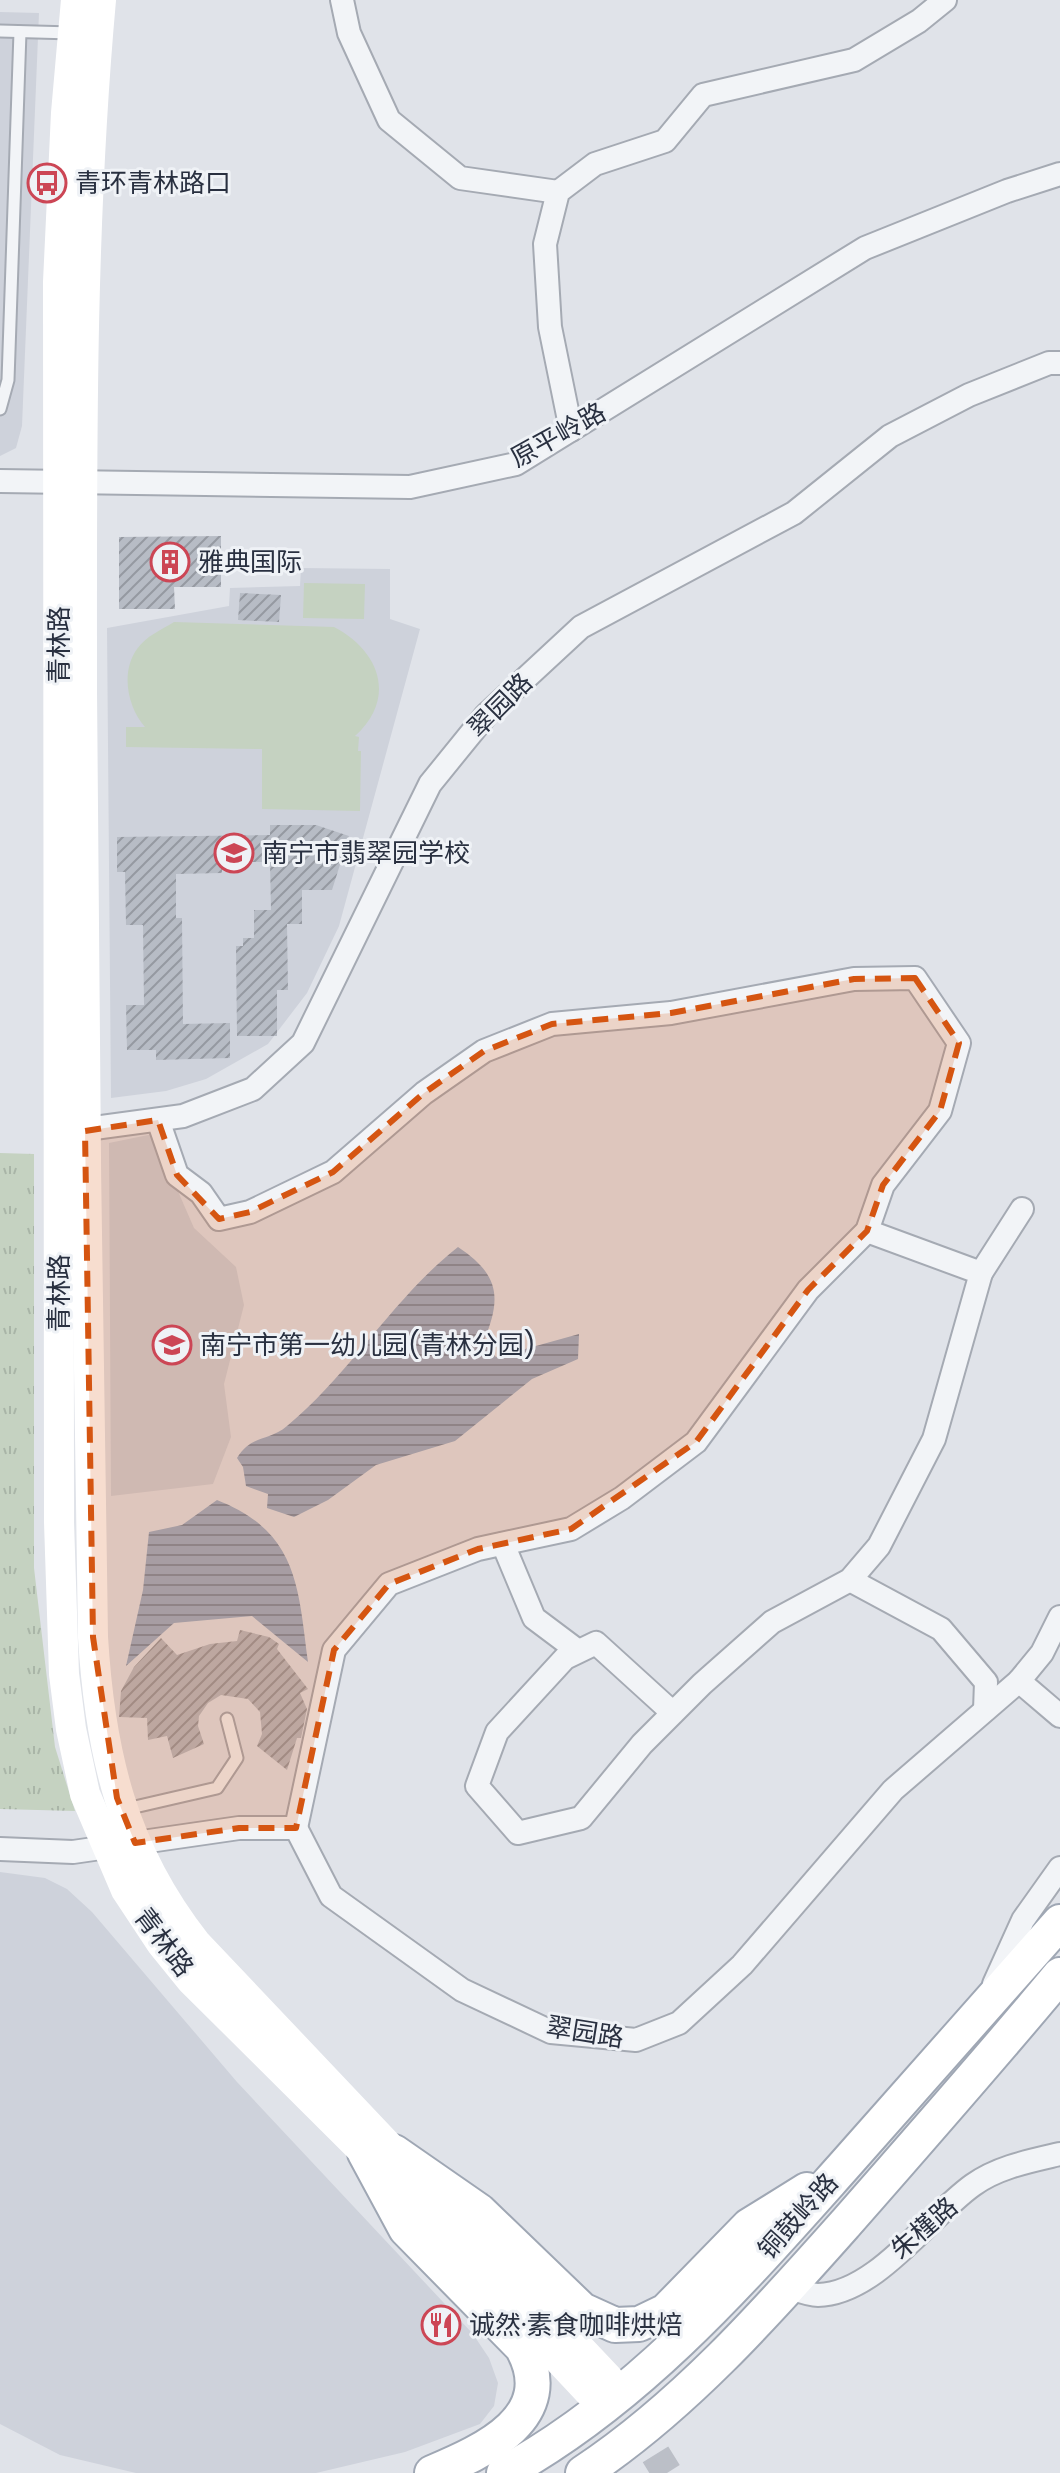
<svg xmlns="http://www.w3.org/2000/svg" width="1060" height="2473" viewBox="0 0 1060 2473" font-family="Poppins,'Noto Sans SC',sans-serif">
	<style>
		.built { fill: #ced2db }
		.grass { fill: url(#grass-tufts) }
		.pitch { fill: #c5d2c1 }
		.water { fill: url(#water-rules) }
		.building { fill: url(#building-hatch) }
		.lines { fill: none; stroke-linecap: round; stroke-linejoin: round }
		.secondary-tunnel { stroke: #bbbfc7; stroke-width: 30; stroke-dasharray: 30 15; stroke-linecap: butt }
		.service-casing { stroke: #a5aab3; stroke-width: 15 }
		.minor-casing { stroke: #a5aab3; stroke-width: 26 }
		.primary-casing { stroke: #9fa7b4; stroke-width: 38 }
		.service { stroke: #f2f4f7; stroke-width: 11 }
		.minor { stroke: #f2f4f7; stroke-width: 22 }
		.secondary { stroke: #fff; stroke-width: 30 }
		.primary { stroke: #fff; stroke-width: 34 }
		.marked { fill: #d55511; fill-opacity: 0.2; stroke: #d55511; stroke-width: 6; stroke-dasharray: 16 10; stroke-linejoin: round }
		.labels { text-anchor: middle; stroke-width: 6; stroke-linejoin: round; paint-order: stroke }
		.poi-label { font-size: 26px; fill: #293040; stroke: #eff2f6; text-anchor: start }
		.street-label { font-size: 26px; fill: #293040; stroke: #eff2f6 }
	</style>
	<defs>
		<pattern id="grass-tufts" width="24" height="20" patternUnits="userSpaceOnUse" patternTransform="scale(2)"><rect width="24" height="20" fill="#c5d2c1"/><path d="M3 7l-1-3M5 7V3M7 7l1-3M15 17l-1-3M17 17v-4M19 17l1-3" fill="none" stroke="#a9b5a7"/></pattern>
		<pattern id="water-rules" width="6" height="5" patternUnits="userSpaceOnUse" patternTransform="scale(2)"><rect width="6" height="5" fill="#9bafc8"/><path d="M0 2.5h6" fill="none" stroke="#7e8fa4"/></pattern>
		<pattern id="building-hatch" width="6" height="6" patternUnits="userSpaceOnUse" patternTransform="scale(2)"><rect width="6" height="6" fill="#b7bcc5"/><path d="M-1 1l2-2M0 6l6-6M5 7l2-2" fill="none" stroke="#9599a1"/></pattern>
	</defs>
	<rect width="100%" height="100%" fill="#e0e3e9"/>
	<g class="built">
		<path d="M0 12 39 13 22 426 16 448 0 456Z"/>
		<path d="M301 568 390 569V619L420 629 339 926 307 993 268 1044 206 1079 166 1091 111 1098 107 628 229 606 230 588 300 586Z"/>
		<path d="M153 1134 194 1228 236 1267 244 1305 224 1384 231 1437 213 1484 111 1496 109 1143Z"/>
		<path d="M0 1872 45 1878 67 1889 92 1912 237 2082 473 2334 489 2358 498 2383 494 2406 480 2424 405 2452 316 2473H136L60 2455 0 2424Z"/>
	</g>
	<path class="grass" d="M0 1153 34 1154V1568L55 1747 75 1811 0 1809Z"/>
	<g class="pitch">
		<path d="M304 583 365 584 364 619 303 618Z"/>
		<path d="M174 622 334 627C380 651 397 698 355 736L359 737 358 751H361L360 811 262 809V749L126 747V727H145C128 708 120 673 137 649 146 636 161 630 174 622Z"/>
	</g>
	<g class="water">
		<path d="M458 1247C500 1275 502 1298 483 1343L496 1357 579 1334 578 1359 532 1379 455 1441 376 1465 328 1500 294 1517 267 1508 268 1494 246 1486 243 1467 237 1458C252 1434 268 1442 287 1426 351 1373 393 1298 458 1247Z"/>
		<path d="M217 1500C298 1532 298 1586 308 1662L252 1616 174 1623 126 1666 143 1590 149 1532 182 1525Z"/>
	</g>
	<g class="building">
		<path d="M221 536V587H174L175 609H119V537Z"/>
		<path d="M240 593 281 595 279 622 238 620Z"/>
		<path d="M270 825H316L349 836 332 890H302V924H287L288 990H277V1036H237L236 946H243V938H254V910H271L270 862H222V873L176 874V918H182L183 1024 230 1023V1058L156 1060V1050H127L126 1005H144L143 925H126L125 872H117V837L270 835Z"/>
		<path d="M240 1630 269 1637 279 1644 277 1649 308 1689 300 1693 307 1709 301 1738H297L287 1770 257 1746 262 1734 260 1712 248 1699 221 1695 208 1703 199 1716 198 1726 204 1744 173 1758 167 1736 148 1740 147 1718 119 1717 121 1691 134 1667 161 1638 177 1655 210 1644 237 1641Z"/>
	</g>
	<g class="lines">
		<path class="secondary-tunnel" d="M608 2378 667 2473"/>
		<g class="service-casing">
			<g id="service">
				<path d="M0 31 72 33"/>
				<path d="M0 409 8 380 20 32"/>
				<path d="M126 1809 217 1788 237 1758 227 1719"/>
			</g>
		</g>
		<g class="minor-casing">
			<g id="minor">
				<path d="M342 0 349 33 389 120 460 178 558 192"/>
				<path d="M571 430 550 327 545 244 558 192 595 164 665 141 703 95 854 60 919 21 945 0"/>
				<path d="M0 481 410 487 516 464 865 248 1007 191 1060 174"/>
				<path d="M158 1120 177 1175 201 1193 219 1219 250 1212 333 1172 424 1093 484 1051 552 1024 671 1013 854 979 915 978 959 1043 940 1111 883 1185 867 1231 808 1290 696 1442 622 1498 571 1529 478 1549 389 1584 334 1650 296 1828"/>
				<path d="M72 1131 183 1116 253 1089 303 1043 430 784 486 715 581 627 794 513 890 436 969 395 1049 363H1060"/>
				<path d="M981 1273 1022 1209"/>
				<path d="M503 1544 534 1618 578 1651"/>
				<path d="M850 1580 941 1629 986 1682 985 1710"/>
				<path d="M1019 1681 1060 1716"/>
				<path d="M673 1713 596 1643 565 1658 497 1732 477 1786 518 1833 581 1818 642 1744 702 1684 772 1622 850 1580 879 1546 934 1439 981 1273 867 1231"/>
				<path d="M0 1849 73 1852 239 1828H296L331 1896 462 1990 551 2032 636 2040 679 2023 742 1965 893 1790 1019 1681 1042 1653 1060 1617"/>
				<path d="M994 1984 1023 1920 1060 1868"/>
				<path d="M788 2287C797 2290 808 2295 818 2295 876 2294 929 2216 973 2185 998 2167 1030 2161 1060 2154"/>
			</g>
		</g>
		<g class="primary-casing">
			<g id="primary">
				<path d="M394 2152 479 2211 582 2310 615 2325 639 2324 666 2311 749 2226 807 2190"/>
				<path d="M365 2153 406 2229 522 2347C561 2417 484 2451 432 2473"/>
				<path d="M504 2473C639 2399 742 2280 843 2167 915 2085 988 2004 1060 1922"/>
				<path d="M583 2473C683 2407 767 2312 846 2223 918 2141 990 2059 1060 1975"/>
			</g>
		</g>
		<use href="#service" class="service"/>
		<use href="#minor" class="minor"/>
		<g class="secondary">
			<path d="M76 0 66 113 58 282 59 1522 64 1674 71 1729 85 1794 126 1890 161 1943 191 1980 365 2153 590 2393"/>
			<path d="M101 0C80 231 82 459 82 691 83 1006 88 1322 93 1637 100 1754 123 1850 196 1943L608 2378"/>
		</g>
		<use href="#primary" class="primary"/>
	</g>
	<path class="marked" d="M915 978 959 1043 940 1111 883 1185 867 1231 808 1290 696 1442 571 1529 478 1549 389 1584 334 1650 296 1828H239L135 1843 117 1798 93 1637 85 1131 158 1120 177 1175 219 1219 250 1212 333 1172 424 1093 484 1051 552 1024 671 1013 854 979Z"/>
	<defs>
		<g id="bus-ring" transform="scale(2)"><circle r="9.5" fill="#eff2f6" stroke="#cc4655" stroke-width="1.5"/><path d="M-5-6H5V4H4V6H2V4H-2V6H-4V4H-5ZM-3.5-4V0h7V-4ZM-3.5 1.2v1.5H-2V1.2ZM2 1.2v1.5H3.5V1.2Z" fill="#cc4655"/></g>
		<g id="building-ring" transform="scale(2)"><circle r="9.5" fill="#eff2f6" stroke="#cc4655" stroke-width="1.5"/><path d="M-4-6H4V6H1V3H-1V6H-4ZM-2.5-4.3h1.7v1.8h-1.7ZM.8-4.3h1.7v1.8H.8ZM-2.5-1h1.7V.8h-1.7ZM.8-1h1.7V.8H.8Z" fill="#cc4655"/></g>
		<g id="school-ring" transform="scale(2)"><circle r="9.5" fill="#eff2f6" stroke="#cc4655" stroke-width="1.5"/><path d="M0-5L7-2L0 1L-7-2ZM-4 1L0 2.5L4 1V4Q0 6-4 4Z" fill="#cc4655"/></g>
		<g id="restaurant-ring" transform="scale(2)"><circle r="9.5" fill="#eff2f6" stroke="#cc4655" stroke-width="1.5"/><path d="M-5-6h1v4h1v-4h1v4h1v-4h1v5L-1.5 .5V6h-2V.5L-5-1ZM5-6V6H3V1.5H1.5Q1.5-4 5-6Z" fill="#cc4655"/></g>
	</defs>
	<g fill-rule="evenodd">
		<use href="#bus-ring" x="47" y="183"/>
		<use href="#building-ring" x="170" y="562"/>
		<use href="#school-ring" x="234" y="853"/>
		<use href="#school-ring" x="172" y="1345"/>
		<use href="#restaurant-ring" x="441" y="2325"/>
	</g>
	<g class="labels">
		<g class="poi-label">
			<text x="75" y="192">青环青林路口</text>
			<text x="198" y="571">雅典国际</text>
			<text x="262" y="862">南宁市翡翠园学校</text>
			<text x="200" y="1354">南宁市第一幼儿园(青林分园)</text>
			<text x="469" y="2334">诚然·素食咖啡烘焙</text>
		</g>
		<g class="street-label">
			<text transform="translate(558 435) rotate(-29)" y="9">原平岭路</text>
			<text transform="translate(59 645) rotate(-90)" y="9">青林路</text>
			<text transform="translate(500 705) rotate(-45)" y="9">翠园路</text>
			<text transform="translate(59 1293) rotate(-90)" y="9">青林路</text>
			<text transform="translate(164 1942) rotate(53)" y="9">青林路</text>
			<text transform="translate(585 2032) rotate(9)" y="9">翠园路</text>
			<text transform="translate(798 2216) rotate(-48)" y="9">铜鼓岭路</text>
			<text transform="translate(924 2228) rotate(-41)" y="9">朱槿路</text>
		</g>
	</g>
</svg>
